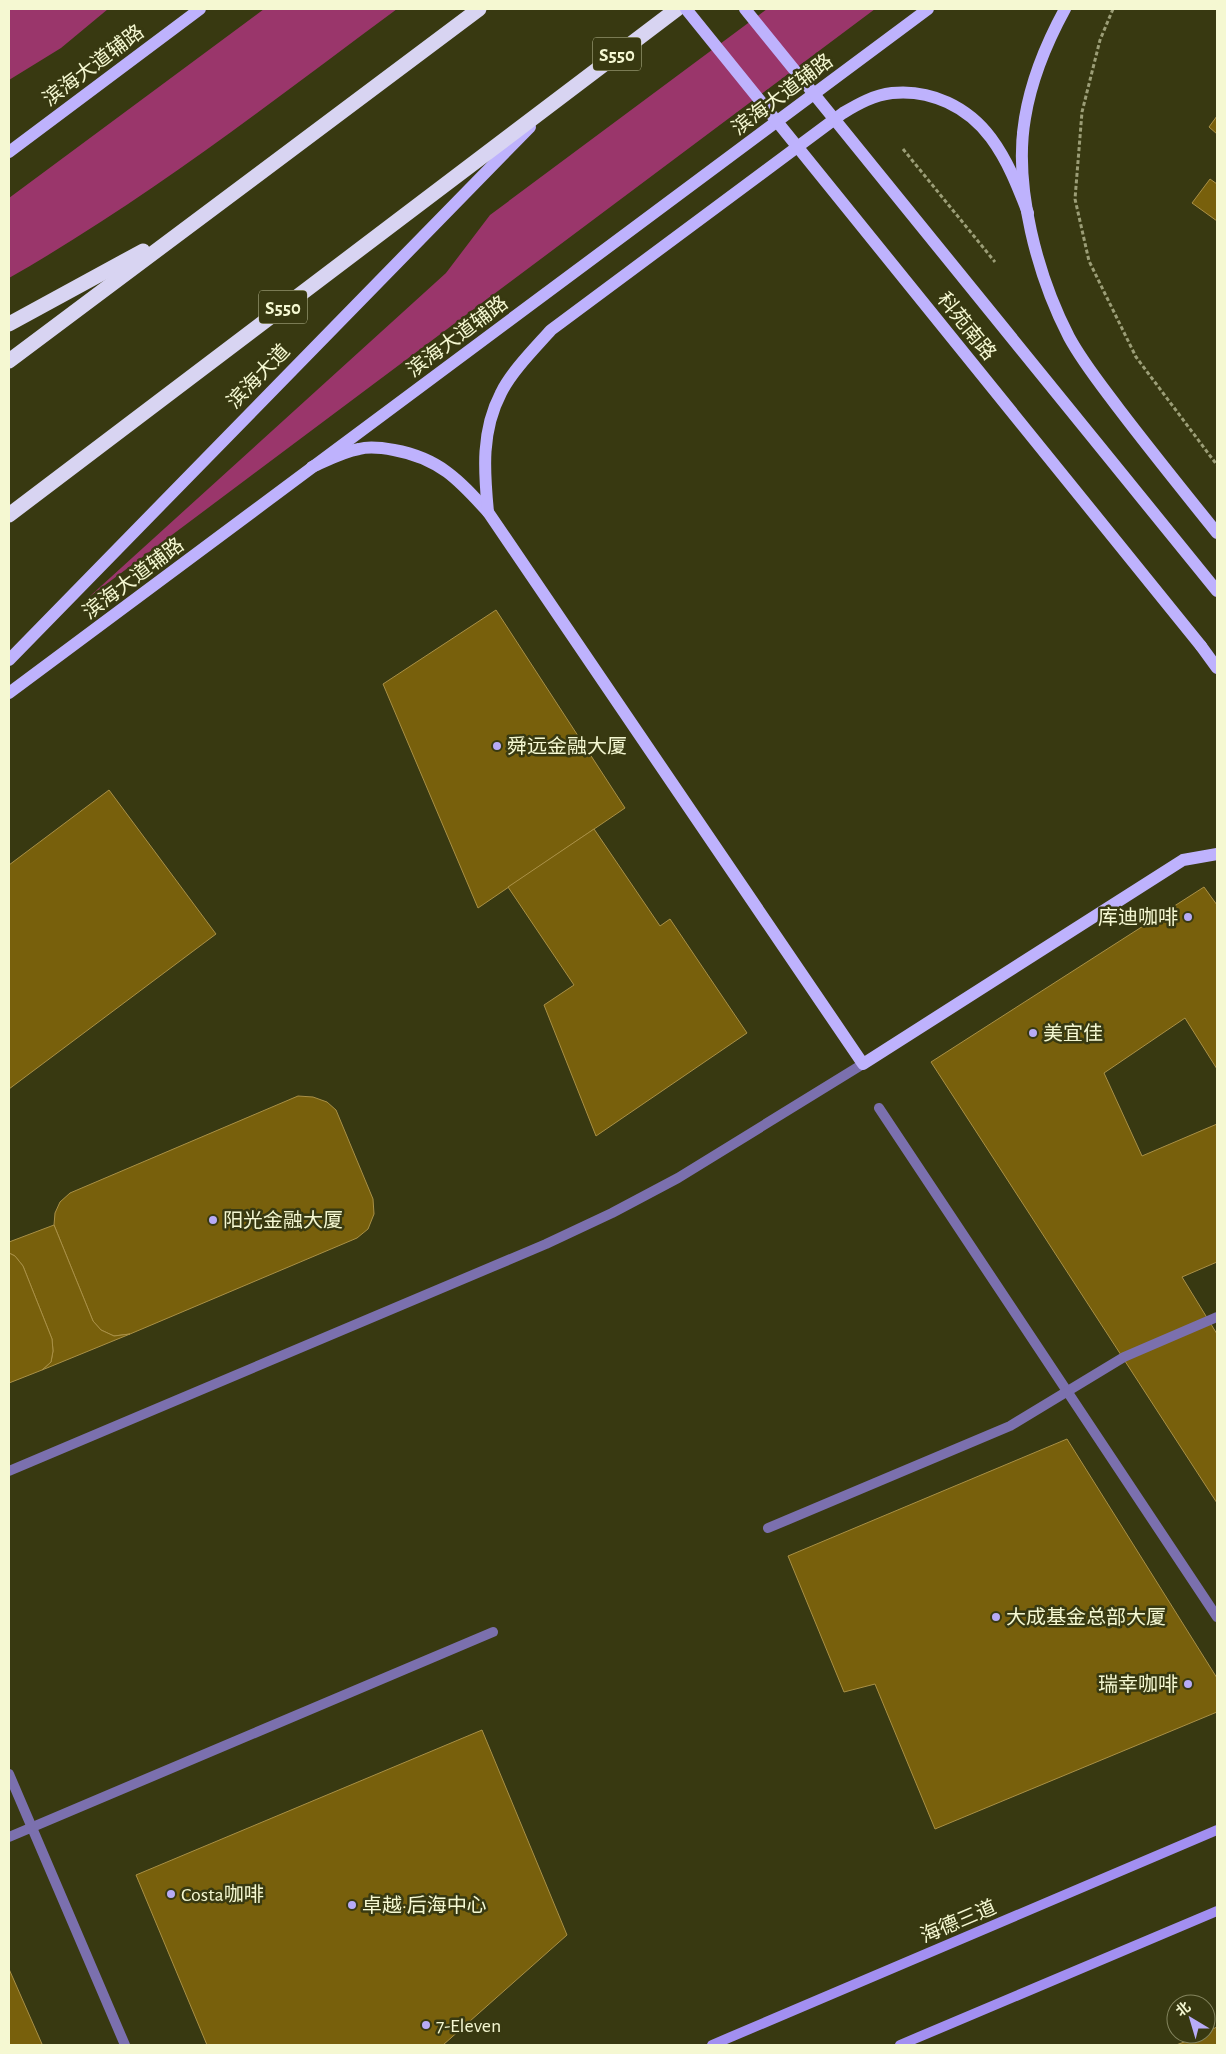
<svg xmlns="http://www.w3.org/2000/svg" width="1226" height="2054" viewBox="0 0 1226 2054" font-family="'Alegreya Sans','Noto Sans SC',sans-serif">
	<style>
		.green { fill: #9a366b }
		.building { fill: #78600c; stroke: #a99046 }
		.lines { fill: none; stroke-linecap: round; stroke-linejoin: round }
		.path { stroke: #9c9e77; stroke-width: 3; stroke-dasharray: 4 2.5; stroke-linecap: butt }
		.street { stroke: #7b70ae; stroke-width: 10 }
		.secondary { stroke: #a28ff1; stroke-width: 10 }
		.primary { stroke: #beb2fd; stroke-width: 12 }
		.highway { stroke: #d8d4f2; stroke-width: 15 }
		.primary-bridge { stroke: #beb2fd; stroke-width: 12 }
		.poi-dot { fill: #b7abf7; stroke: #383911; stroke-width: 2 }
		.labels { text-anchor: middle; stroke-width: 5; stroke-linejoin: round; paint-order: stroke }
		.shield { fill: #383911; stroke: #bcbf98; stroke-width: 1 }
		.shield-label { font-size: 19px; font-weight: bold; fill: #f5f8d2 }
		.street-label { font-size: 20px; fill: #f5f8d2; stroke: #383911 }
		.poi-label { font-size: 20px; fill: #f5f8d2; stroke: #383911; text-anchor: start }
	</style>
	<rect width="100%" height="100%" fill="#383911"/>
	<g class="green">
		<path d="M9 9H108L61 48 9 80Z"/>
		<path d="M264 9H397C270 103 146 200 9 278V198Z"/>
		<path d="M767 9H875L89 597 446 273 490 215Z"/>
	</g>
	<g class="building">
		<path d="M1217 116V134L1209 127Z"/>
		<path d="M1210 179 1217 184V221L1192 203Z"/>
		<path d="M496 610 625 808 478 908 383 684Z"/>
		<path d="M109 790 216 934 9 1089V865Z"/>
		<path d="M594 829 660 926 670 919 747 1033 596 1136 544 1005 574 985 508 887Z"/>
		<path d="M1204 887 1217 905V1069L1185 1018 1104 1073 1142 1156 1217 1124V1262L1182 1277 1217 1334V1503L931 1062Z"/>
		<path d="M298 1096 313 1097 327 1102 336 1110 373 1199 374 1214 368 1229 357 1238 130 1334 114 1336 101 1330 93 1321 54 1225 55 1213 60 1202 70 1193Z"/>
		<path d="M54 1225 93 1321 101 1330 114 1336 130 1334 42 1370 51 1362 53 1351 52 1339 23 1266 15 1256 9 1253V1242Z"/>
		<path d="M9 1253 15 1256 23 1266 52 1339 53 1351 51 1362 42 1370 9 1383Z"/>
		<path d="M1067 1439 1217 1678V1712L935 1829 875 1684 844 1692 788 1556Z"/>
		<path d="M482 1730 567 1935 443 2045H207L136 1875Z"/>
		<path d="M9 1969 42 2044 39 2045H9Z"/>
		<path d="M1217 2027V2045H1176L1206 2034V2032Z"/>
	</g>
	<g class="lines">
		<g class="path">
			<path d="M1113 9 1100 40 1082 112 1075 199 1089 261 1136 357 1217 465"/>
			<path d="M903 149 995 262"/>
		</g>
		<g class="street">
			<path d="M879 1108 1217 1617"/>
			<path d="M9 1471 546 1244 612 1213 678 1178 863 1064"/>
			<path d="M768 1528 1010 1426 1124 1357 1217 1317"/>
			<path d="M9 1774 125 2045"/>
			<path d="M9 1837 493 1632"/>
		</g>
		<g class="secondary">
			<path d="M712 2045 1217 1830"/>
			<path d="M900 2045 1217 1911"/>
		</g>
		<g class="primary">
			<path d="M1065 9C1047 42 1031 81 1025 118 1013 187 1038 277 1069 337 1083 363 1102 386 1119 409 1151 451 1184 492 1217 533"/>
			<path d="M9 152 200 9"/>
			<path d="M312 467C328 460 342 452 359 449 370 446 383 448 394 450 439 458 459 480 488 512L863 1064 1183 860 1217 854"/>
			<path d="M488 512C484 471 481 431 501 393 511 372 535 348 551 330L843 113C858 104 874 95 892 93 931 89 968 107 991 138 1008 161 1018 187 1028 213"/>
			<path d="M1201 646 1217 668"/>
			<path d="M9 660 530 127"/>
			<path d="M9 693 928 9"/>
		</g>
		<g class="highway">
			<path d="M9 324 143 251"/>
			<path d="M9 361 479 9"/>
			<path d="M9 515 677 9"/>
		</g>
		<g class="primary-bridge">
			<path d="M686 9 1201 646"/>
			<path d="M745 9 1217 591"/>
		</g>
	</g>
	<g class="poi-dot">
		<circle cx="497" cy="746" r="5"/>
		<circle cx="1188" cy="917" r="5"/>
		<circle cx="1033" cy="1033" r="5"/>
		<circle cx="213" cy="1220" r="5"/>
		<circle cx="996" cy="1617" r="5"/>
		<circle cx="1188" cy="1684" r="5"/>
		<circle cx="171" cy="1894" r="5"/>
		<circle cx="352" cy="1905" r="5"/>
		<circle cx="426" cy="2025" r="5"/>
	</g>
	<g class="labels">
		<g class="shield">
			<rect x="593" y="37.5" width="48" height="33" rx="4"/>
			<rect x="259" y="290.5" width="48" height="33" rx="4"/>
		</g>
		<g class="shield-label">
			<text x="617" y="61">S550</text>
			<text x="283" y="314">S550</text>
		</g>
		<g class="street-label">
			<text transform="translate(93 65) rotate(-37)" y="7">滨海大道辅路</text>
			<text transform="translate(782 94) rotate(-37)" y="7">滨海大道辅路</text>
			<text transform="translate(967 326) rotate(51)" y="7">科苑南路</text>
			<text transform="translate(457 336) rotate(-37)" y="7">滨海大道辅路</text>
			<text transform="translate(258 376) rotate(-46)" y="7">滨海大道</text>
			<text transform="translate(133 578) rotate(-37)" y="7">滨海大道辅路</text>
			<text transform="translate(958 1921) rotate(-23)" y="7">海德三道</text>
		</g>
		<g class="poi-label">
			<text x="507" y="753">舜远金融大厦</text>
			<text x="1178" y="924" text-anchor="end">库迪咖啡</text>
			<text x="1043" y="1040">美宜佳</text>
			<text x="223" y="1227">阳光金融大厦</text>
			<text x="1006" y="1624">大成基金总部大厦</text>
			<text x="1178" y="1691" text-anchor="end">瑞幸咖啡</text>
			<text x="181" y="1901">Costa咖啡</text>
			<text x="362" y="1912">卓越·后海中心</text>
			<text x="436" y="2032">7-Eleven</text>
		</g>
	</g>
	<rect width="1226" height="2054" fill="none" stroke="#f5f8d2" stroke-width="20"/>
	<g transform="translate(1191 2019) rotate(322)"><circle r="24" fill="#383911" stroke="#84855e"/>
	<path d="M0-4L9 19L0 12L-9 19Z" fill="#b7abf7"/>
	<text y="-8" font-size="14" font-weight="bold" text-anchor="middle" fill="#f5f8d2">北</text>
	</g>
</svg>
